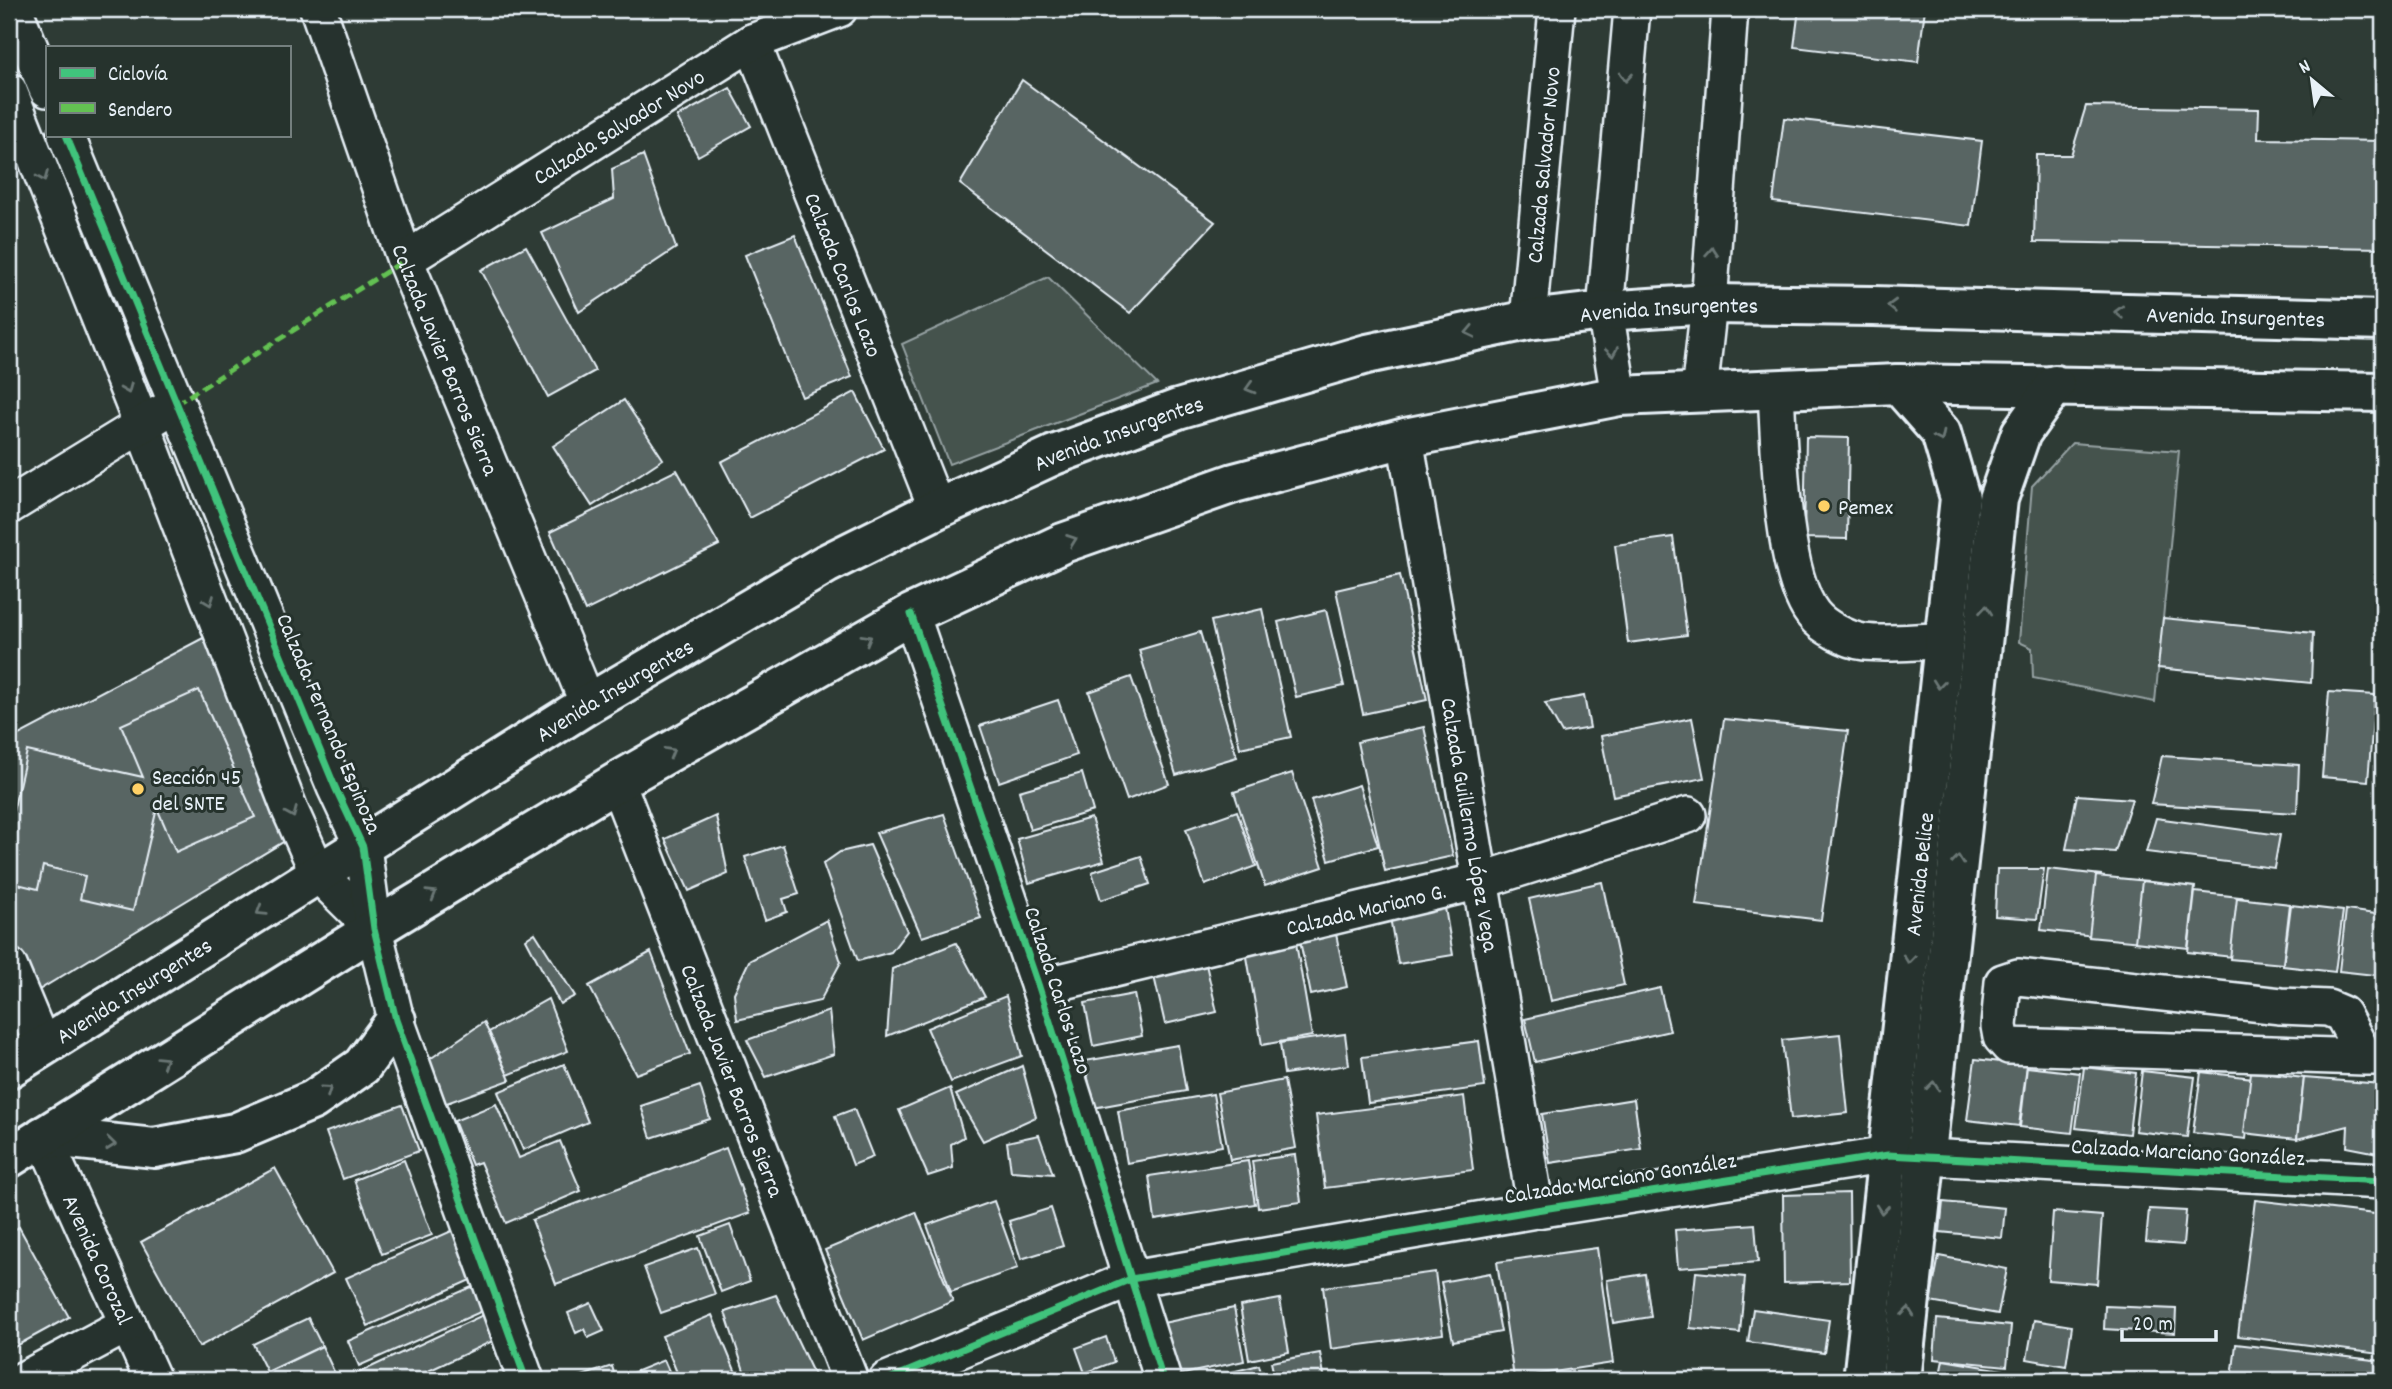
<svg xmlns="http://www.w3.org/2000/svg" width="2392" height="1389" viewBox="0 0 2392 1389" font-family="Dekko,sans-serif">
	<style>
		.green { fill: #45524e; stroke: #96a2a3; stroke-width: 2 }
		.building { fill: #596563; stroke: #e8f1f8; stroke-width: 2 }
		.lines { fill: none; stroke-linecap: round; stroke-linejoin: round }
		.minor-casing { stroke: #e8f1f8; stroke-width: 40 }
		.major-casing { stroke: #e8f1f8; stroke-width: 44 }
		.minor { stroke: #26332d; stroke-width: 35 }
		.major { stroke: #26332d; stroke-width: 38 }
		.quiet { stroke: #63c152; stroke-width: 5; stroke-dasharray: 10 5; stroke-linecap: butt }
		.cycleway-casing { stroke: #26332d; stroke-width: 11 }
		.cycleway { stroke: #40c37c; stroke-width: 7 }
		.oneway { stroke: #6a7674 }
		.poi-dot { fill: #ffd166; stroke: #26332d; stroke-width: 2.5 }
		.labels { text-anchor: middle; stroke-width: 6; stroke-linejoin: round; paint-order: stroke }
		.street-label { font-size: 23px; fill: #e8f1f8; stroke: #26332d }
		.poi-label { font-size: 23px; fill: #e8f1f8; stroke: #26332d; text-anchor: start }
	</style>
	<rect width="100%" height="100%" fill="#2e3b35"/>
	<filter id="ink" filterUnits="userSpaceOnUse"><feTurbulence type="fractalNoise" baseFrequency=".0143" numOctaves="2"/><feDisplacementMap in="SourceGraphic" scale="14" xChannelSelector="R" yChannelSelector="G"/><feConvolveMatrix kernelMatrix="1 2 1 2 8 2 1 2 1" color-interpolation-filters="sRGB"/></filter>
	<g filter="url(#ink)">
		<g class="green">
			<path d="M1048 277 1157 384 949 464 902 344Z"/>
			<path d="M2072 443 2179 451 2155 702 2033 678 2032 648 2019 642 2032 486Z"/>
		</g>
		<g class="building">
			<path d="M1799 9H1925L1918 62 1794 47Z"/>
			<path d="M1022 80 1215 222 1130 313 960 184Z"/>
			<path d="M730 88 751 126 698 156 677 117Z"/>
			<path d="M2086 106 2259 109 2258 139 2383 141V248L2034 242 2036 155H2071Z"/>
			<path d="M1784 118 1982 141 1971 226 1773 202Z"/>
			<path d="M643 155 676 248 579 312 542 233 614 199 612 169Z"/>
			<path d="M795 235 852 377 802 397 745 255Z"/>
			<path d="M526 246 595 371 548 397 481 270Z"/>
			<path d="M855 392 884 449 750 518 721 462Z"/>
			<path d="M624 400 663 459 592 506 553 446Z"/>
			<path d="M1806 437 1849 438 1847 539 1804 538Z"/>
			<path d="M677 470 719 545 585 611 550 532Z"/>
			<path d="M1673 537 1687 635 1628 643 1615 545Z"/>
			<path d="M1400 575 1427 700 1363 714 1336 590Z"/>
			<path d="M1262 609 1291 737 1240 748 1211 621Z"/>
			<path d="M1326 610 1344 686 1296 697 1278 622Z"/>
			<path d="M2163 618 2313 633 2311 683 2158 668Z"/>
			<path d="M1200 632 1237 757 1176 775 1139 650Z"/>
			<path d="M207 636 288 839 34 993 9 930V740Z"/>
			<path d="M1131 677 1169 784 1127 800 1089 692Z"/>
			<path d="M199 690 255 817 176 852 157 808 133 911 80 899 85 876 43 866 38 889 9 882V829L27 751 143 777 121 725Z"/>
			<path d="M2329 692 2375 695 2368 781 2322 777Z"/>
			<path d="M1584 696 1590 728 1562 733 1545 703Z"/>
			<path d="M1058 700 1077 755 999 782 980 726Z"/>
			<path d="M1692 718 1704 778 1613 796 1601 736Z"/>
			<path d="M1724 719 1848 731 1821 920 1696 905Z"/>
			<path d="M1424 727 1453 856 1385 871 1357 742Z"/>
			<path d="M2162 756 2299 765 2297 813 2151 804Z"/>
			<path d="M1082 773 1093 811 1030 830 1019 791Z"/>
			<path d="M1292 773 1323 867 1265 886 1234 792Z"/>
			<path d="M1359 785 1378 846 1329 860 1311 800Z"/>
			<path d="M2077 795 2132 799 2115 852 2066 849Z"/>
			<path d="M1237 811 1256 866 1205 885 1186 829Z"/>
			<path d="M944 814 981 918 922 937 876 833Z"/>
			<path d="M716 816 728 874 689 891 665 839Z"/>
			<path d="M1091 818 1104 861 1029 883 1017 839Z"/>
			<path d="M2156 818 2280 835 2274 868 2146 852Z"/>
			<path d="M783 845 799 894 783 899 787 912 765 920 745 857Z"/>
			<path d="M870 845 907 931 891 952 858 961 823 864 840 852Z"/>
			<path d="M1141 856 1150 884 1101 900 1092 872Z"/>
			<path d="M1997 869H2044L2037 919 1995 916Z"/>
			<path d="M2048 869 2101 875 2094 936 2041 930Z"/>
			<path d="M2096 876 2148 881 2141 942 2089 937Z"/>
			<path d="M2142 881 2195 887 2188 948 2135 942Z"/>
			<path d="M1602 882 1624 985 1551 1001 1529 899Z"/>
			<path d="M2195 892 2248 898 2241 958 2188 952Z"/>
			<path d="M2237 898 2290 904 2283 964 2230 959Z"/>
			<path d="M2291 905 2343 911 2335 972 2283 966Z"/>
			<path d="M1445 908 1453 955 1398 964 1390 917Z"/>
			<path d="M2346 910 2383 915V976L2339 971Z"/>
			<path d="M827 920 841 962 820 1001 737 1020 734 993 749 961Z"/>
			<path d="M535 933 575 996 560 1004 526 939Z"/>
			<path d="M1336 934 1347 987 1311 995 1300 941Z"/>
			<path d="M956 943 985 997 887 1036 892 969Z"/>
			<path d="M1296 943 1312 1036 1262 1045 1246 951Z"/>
			<path d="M651 952 690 1054 636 1074 589 986Z"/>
			<path d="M1205 960 1217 1012 1165 1024 1153 972Z"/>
			<path d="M1660 988 1670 1031 1535 1062 1525 1019Z"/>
			<path d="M1134 994 1142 1036 1093 1046 1085 1003Z"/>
			<path d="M1006 996 1022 1056 951 1082 927 1028Z"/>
			<path d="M548 999 568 1051 508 1075 489 1032Z"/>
			<path d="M829 1011 834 1054 766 1077 747 1040Z"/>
			<path d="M484 1022 510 1080 444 1104 427 1061Z"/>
			<path d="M1345 1034 1349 1065 1284 1074 1280 1043Z"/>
			<path d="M1840 1034 1848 1113 1791 1119 1782 1040Z"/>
			<path d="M1479 1041 1485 1087 1368 1103 1362 1057Z"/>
			<path d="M1178 1045 1186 1091 1093 1108 1085 1061Z"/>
			<path d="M1975 1059 2027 1065 2019 1126 1967 1120Z"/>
			<path d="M564 1064 588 1122 523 1150 498 1092Z"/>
			<path d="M1022 1066 1036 1117 983 1141 956 1095Z"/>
			<path d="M2027 1067 2080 1073 2072 1133 2020 1127Z"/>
			<path d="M2084 1067 2136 1073 2129 1134 2076 1128Z"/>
			<path d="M2142 1071 2195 1077 2187 1137 2135 1131Z"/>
			<path d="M2201 1072 2253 1078 2246 1139 2193 1133Z"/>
			<path d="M2251 1072 2304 1078 2297 1139 2244 1133Z"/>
			<path d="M2304 1078 2382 1084 2378 1153 2347 1147 2348 1126 2297 1139Z"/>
			<path d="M1284 1080 1296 1148 1230 1160 1217 1093Z"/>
			<path d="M700 1086 710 1119 651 1138 641 1106Z"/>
			<path d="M950 1088 964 1137 951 1144 953 1168 928 1176 899 1110Z"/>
			<path d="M1213 1094 1222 1146 1127 1163 1118 1111Z"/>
			<path d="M1464 1096 1473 1170 1325 1188 1316 1115Z"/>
			<path d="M1634 1099 1641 1149 1550 1163 1542 1114Z"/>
			<path d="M496 1104 519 1158 560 1141 581 1191 506 1223 480 1162 472 1165 454 1121Z"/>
			<path d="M402 1105 419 1151 343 1179 326 1132Z"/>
			<path d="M854 1109 873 1157 853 1165 835 1116Z"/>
			<path d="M1039 1135 1053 1174 1011 1171 1007 1142Z"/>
			<path d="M726 1148 750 1213 556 1284 532 1220Z"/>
			<path d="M1295 1155 1301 1202 1258 1208 1252 1161Z"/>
			<path d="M404 1160 432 1235 382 1254 354 1180Z"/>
			<path d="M1248 1161 1255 1204 1155 1220 1149 1176Z"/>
			<path d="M275 1168 333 1273 199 1347 141 1242Z"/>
			<path d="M1849 1193 1850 1281 1784 1283 1783 1195Z"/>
			<path d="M2255 1200 2383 1215V1318L2379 1354 2238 1336Z"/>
			<path d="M994 1201 1018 1268 951 1292 927 1225Z"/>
			<path d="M1943 1202 2005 1208 2002 1238 1940 1232Z"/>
			<path d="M1051 1208 1063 1246 1021 1259 1009 1221Z"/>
			<path d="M2149 1209 2186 1211 2183 1245 2146 1242Z"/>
			<path d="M916 1212 953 1301 863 1340 825 1250Z"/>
			<path d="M2053 1212 2102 1216 2097 1284 2048 1280Z"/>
			<path d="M1755 1224 1758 1262 1678 1268 1675 1230Z"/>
			<path d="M730 1225 750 1281 721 1292 700 1236Z"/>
			<path d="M19 1227 69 1317 9 1350V1233Z"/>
			<path d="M456 1229 477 1277 368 1326 346 1278Z"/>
			<path d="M698 1248 715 1294 661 1313 644 1267Z"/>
			<path d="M1597 1248 1613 1363 1514 1378 1497 1262Z"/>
			<path d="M1939 1256 2007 1269 1998 1314 1930 1302Z"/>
			<path d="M1435 1272 1443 1334 1331 1349 1323 1287Z"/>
			<path d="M1696 1272 1745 1277 1740 1333 1690 1328Z"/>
			<path d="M1490 1273 1501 1332 1453 1341 1441 1282Z"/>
			<path d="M1645 1274 1651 1317 1613 1323 1607 1280Z"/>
			<path d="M476 1285 487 1309 359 1366 348 1341Z"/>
			<path d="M776 1295 815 1377 808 1380H747L725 1312Z"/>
			<path d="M1280 1299 1289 1352 1249 1360 1240 1306Z"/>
			<path d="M591 1303 604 1331 588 1338 584 1329 576 1333 568 1313Z"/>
			<path d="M2105 1306 2176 1309 2175 1333 2104 1329Z"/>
			<path d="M1234 1308 1244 1361 1174 1376 1163 1323Z"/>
			<path d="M1753 1309 1829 1320 1824 1353 1748 1342Z"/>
			<path d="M485 1314 497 1339 409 1380H359L356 1374Z"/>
			<path d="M712 1315 739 1380H680L662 1336Z"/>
			<path d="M308 1318 322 1346 267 1372 253 1344Z"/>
			<path d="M1937 1319 2011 1326 2007 1366 1934 1359Z"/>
			<path d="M2034 1320 2072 1326 2066 1366 2027 1359Z"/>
			<path d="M1106 1337 1114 1362 1085 1373 1076 1348Z"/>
			<path d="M2236 1344 2382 1361 2380 1380H2251L2232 1378Z"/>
			<path d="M322 1346 338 1380H251Z"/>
			<path d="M1320 1353 1325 1380H1275L1271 1362Z"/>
			<path d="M664 1360 673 1380H628L627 1375Z"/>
			<path d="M1943 1360 2003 1370 2001 1380H1939Z"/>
			<path d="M1259 1365 1263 1380H1201Z"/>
			<path d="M612 1366 616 1380H574L573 1379Z"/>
			<path d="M2025 1374 2072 1380H2024Z"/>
			<path d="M2163 1375 2193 1380H2162Z"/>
		</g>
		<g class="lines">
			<g class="minor-casing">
				<g id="minor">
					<path d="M14 9 47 89"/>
					<path id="s1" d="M318 9 405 260 588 704"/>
					<path id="s2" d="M752 42 937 509"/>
					<path d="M9 91 142 425 290 810 319 875 374 929"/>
					<path d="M66 135 335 787 363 847 374 929 396 1020 526 1380"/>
					<path id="s3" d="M405 260 752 42 839 9"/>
					<path id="s4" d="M1528 320 1557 9"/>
					<path d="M1776 390C1779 444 1781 573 1813 614 1823 627 1848 640 1864 642 1890 645 1918 641 1944 641"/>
					<path d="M1699 393 1709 304 1730 9"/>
					<path d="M1619 396 1605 311 1632 9"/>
					<path id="s5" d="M1405 438 1536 1210"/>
					<path d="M9 506 161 413"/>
					<path d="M911 614 1039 987 1163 1380"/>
					<path id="s6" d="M617 782 850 1380"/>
					<path d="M9 966 43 1047"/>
					<path id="s7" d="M1039 987 1480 881 1688 815"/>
					<path d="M2365 1057 2342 1014 2328 1008 2281 1006 2018 977 2003 982 1999 1026 2001 1037 2009 1046 2365 1057H2383"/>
					<path id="s8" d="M43 1136 153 1380"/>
					<path d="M23 1380 128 1324"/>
					<path d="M887 1380 1131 1279 1536 1210 1888 1155 2383 1181"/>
				</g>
			</g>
			<g class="major-casing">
				<g id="major">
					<path id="s9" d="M9 1068 588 704 826 564 937 509 1054 455 1178 409 1367 354 1528 320 1605 311 1709 304 1873 306 2383 320"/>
					<path d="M43 1136 154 1148 235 1133 313 1100 362 1066 396 1020"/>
					<path d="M9 1158 374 929 617 782 911 614 1063 543 1234 483 1405 438 1619 396 1898 384 2383 392"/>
					<path id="s10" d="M1863 1380 1960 498 1941 433 1898 384"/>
					<path d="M1901 1380 1998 499 2021 433 2055 385"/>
				</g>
			</g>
			<use href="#minor" class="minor"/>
			<use href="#major" class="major"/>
			<path class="quiet" d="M176 404 405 260"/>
			<g class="cycleway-casing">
				<g id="cycleway">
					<path d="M66 135 335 787 363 847 374 929 396 1020 526 1380"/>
					<path d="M911 614 1039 987 1163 1380"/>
					<path d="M887 1380 1131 1279 1536 1210 1888 1155 2383 1181"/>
				</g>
			</g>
			<use href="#cycleway" class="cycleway"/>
		</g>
		<defs><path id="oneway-chevron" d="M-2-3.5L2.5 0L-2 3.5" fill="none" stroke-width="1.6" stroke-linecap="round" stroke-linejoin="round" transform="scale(1.75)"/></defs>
		<g class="oneway">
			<use href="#oneway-chevron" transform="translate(1626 77) rotate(95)"/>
			<use href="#oneway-chevron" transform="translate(43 177) rotate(68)"/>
			<use href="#oneway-chevron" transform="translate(1712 252) rotate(-86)"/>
			<use href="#oneway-chevron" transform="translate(1892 306) rotate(-178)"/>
			<use href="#oneway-chevron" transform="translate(2119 312) rotate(-178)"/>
			<use href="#oneway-chevron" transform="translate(1470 332) rotate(168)"/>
			<use href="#oneway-chevron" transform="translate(1612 352) rotate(81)"/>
			<use href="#oneway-chevron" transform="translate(1250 388) rotate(164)"/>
			<use href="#oneway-chevron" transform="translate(127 389) rotate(68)"/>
			<use href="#oneway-chevron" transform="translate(1940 437) rotate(64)"/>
			<use href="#oneway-chevron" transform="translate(1072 540) rotate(-20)"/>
			<use href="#oneway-chevron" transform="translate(209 601) rotate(69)"/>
			<use href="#oneway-chevron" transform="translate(1986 610) rotate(-84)"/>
			<use href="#oneway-chevron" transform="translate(867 639) rotate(-30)"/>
			<use href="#oneway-chevron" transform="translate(1939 684) rotate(96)"/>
			<use href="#oneway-chevron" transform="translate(670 752) rotate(-30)"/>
			<use href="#oneway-chevron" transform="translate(292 813) rotate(67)"/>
			<use href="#oneway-chevron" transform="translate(1958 860) rotate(-84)"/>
			<use href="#oneway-chevron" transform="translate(432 894) rotate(-31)"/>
			<use href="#oneway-chevron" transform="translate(261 911) rotate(148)"/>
			<use href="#oneway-chevron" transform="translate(1909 959) rotate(96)"/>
			<use href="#oneway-chevron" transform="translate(163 1061) rotate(-32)"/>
			<use href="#oneway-chevron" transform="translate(1933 1086) rotate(-84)"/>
			<use href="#oneway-chevron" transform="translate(327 1090) rotate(-35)"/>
			<use href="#oneway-chevron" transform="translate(111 1144) rotate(6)"/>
			<use href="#oneway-chevron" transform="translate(1882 1209) rotate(96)"/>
			<use href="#oneway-chevron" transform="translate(1908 1312) rotate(-84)"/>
		</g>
	</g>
	<g class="poi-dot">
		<circle cx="1824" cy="506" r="7"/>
		<circle cx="138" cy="789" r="7"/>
	</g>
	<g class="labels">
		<g class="street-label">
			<text dy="8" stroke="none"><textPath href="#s3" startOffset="252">Calzada Salvador Novo</textPath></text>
			<text dy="8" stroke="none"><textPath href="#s4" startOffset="156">Calzada Salvador Novo</textPath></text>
			<text dy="8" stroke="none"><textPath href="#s2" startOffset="250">Calzada Carlos Lazo</textPath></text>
			<text dy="8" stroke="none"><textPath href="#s9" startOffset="1848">Avenida Insurgentes</textPath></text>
			<text dy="8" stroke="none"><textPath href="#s9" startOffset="2415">Avenida Insurgentes</textPath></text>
			<text dy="8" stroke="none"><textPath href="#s1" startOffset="373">Calzada Javier Barros Sierra</textPath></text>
			<text dy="8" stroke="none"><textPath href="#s9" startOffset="1281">Avenida Insurgentes</textPath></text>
			<text dy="8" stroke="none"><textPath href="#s9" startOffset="714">Avenida Insurgentes</textPath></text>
			<text transform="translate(330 723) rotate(67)" y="8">Calzada Fernando Espinoza</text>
			<text dy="8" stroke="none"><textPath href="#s5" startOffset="392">Calzada Guillermo López Vega</textPath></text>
			<text dy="8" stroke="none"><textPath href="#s10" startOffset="509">Avenida Belice</textPath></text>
			<text dy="8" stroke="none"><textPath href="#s7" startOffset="336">Calzada Mariano G.</textPath></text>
			<text dy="8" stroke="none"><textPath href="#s9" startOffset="147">Avenida Insurgentes</textPath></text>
			<text transform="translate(1059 990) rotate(72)" y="8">Calzada Carlos Lazo</text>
			<text dy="8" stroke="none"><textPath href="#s6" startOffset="320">Calzada Javier Barros Sierra</textPath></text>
			<text transform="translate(2188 1151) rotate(3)" y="8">Calzada Marciano González</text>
			<text transform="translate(1620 1177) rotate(-9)" y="8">Calzada Marciano González</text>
			<text dy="8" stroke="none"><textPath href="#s8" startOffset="135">Avenida Corozal</textPath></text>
		</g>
		<g class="poi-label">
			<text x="1838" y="514">Pemex</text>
			<text x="152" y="784">Sección 45<tspan x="152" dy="26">del SNTE</tspan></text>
		</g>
	</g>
	<rect width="2392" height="1389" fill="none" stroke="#26332d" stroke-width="35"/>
	<rect x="18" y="18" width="2357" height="1354" fill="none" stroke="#e8f1f8" stroke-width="2.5" filter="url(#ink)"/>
	<rect x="46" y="46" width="245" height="91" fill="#26332d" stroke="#747f7e" stroke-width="2"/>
	<rect x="60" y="68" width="35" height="10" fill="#40c37c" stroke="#747f7e" stroke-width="2"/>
	<text x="108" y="80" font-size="21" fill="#e8f1f8">Ciclovía</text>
	<rect x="60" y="103" width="35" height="10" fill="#63c152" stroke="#747f7e" stroke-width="2"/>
	<text x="108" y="116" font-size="21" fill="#e8f1f8">Sendero</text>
	<g transform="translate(2312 80) rotate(331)" stroke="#26332d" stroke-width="5" paint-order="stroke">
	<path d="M0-5L12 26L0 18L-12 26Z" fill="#e8f1f8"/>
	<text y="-10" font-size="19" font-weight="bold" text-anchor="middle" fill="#e8f1f8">N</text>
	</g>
	<path d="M2122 1330v10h94v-10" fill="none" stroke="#e8f1f8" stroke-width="3.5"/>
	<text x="2133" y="1330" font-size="21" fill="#e8f1f8" stroke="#26332d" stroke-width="5" paint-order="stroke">20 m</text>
</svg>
